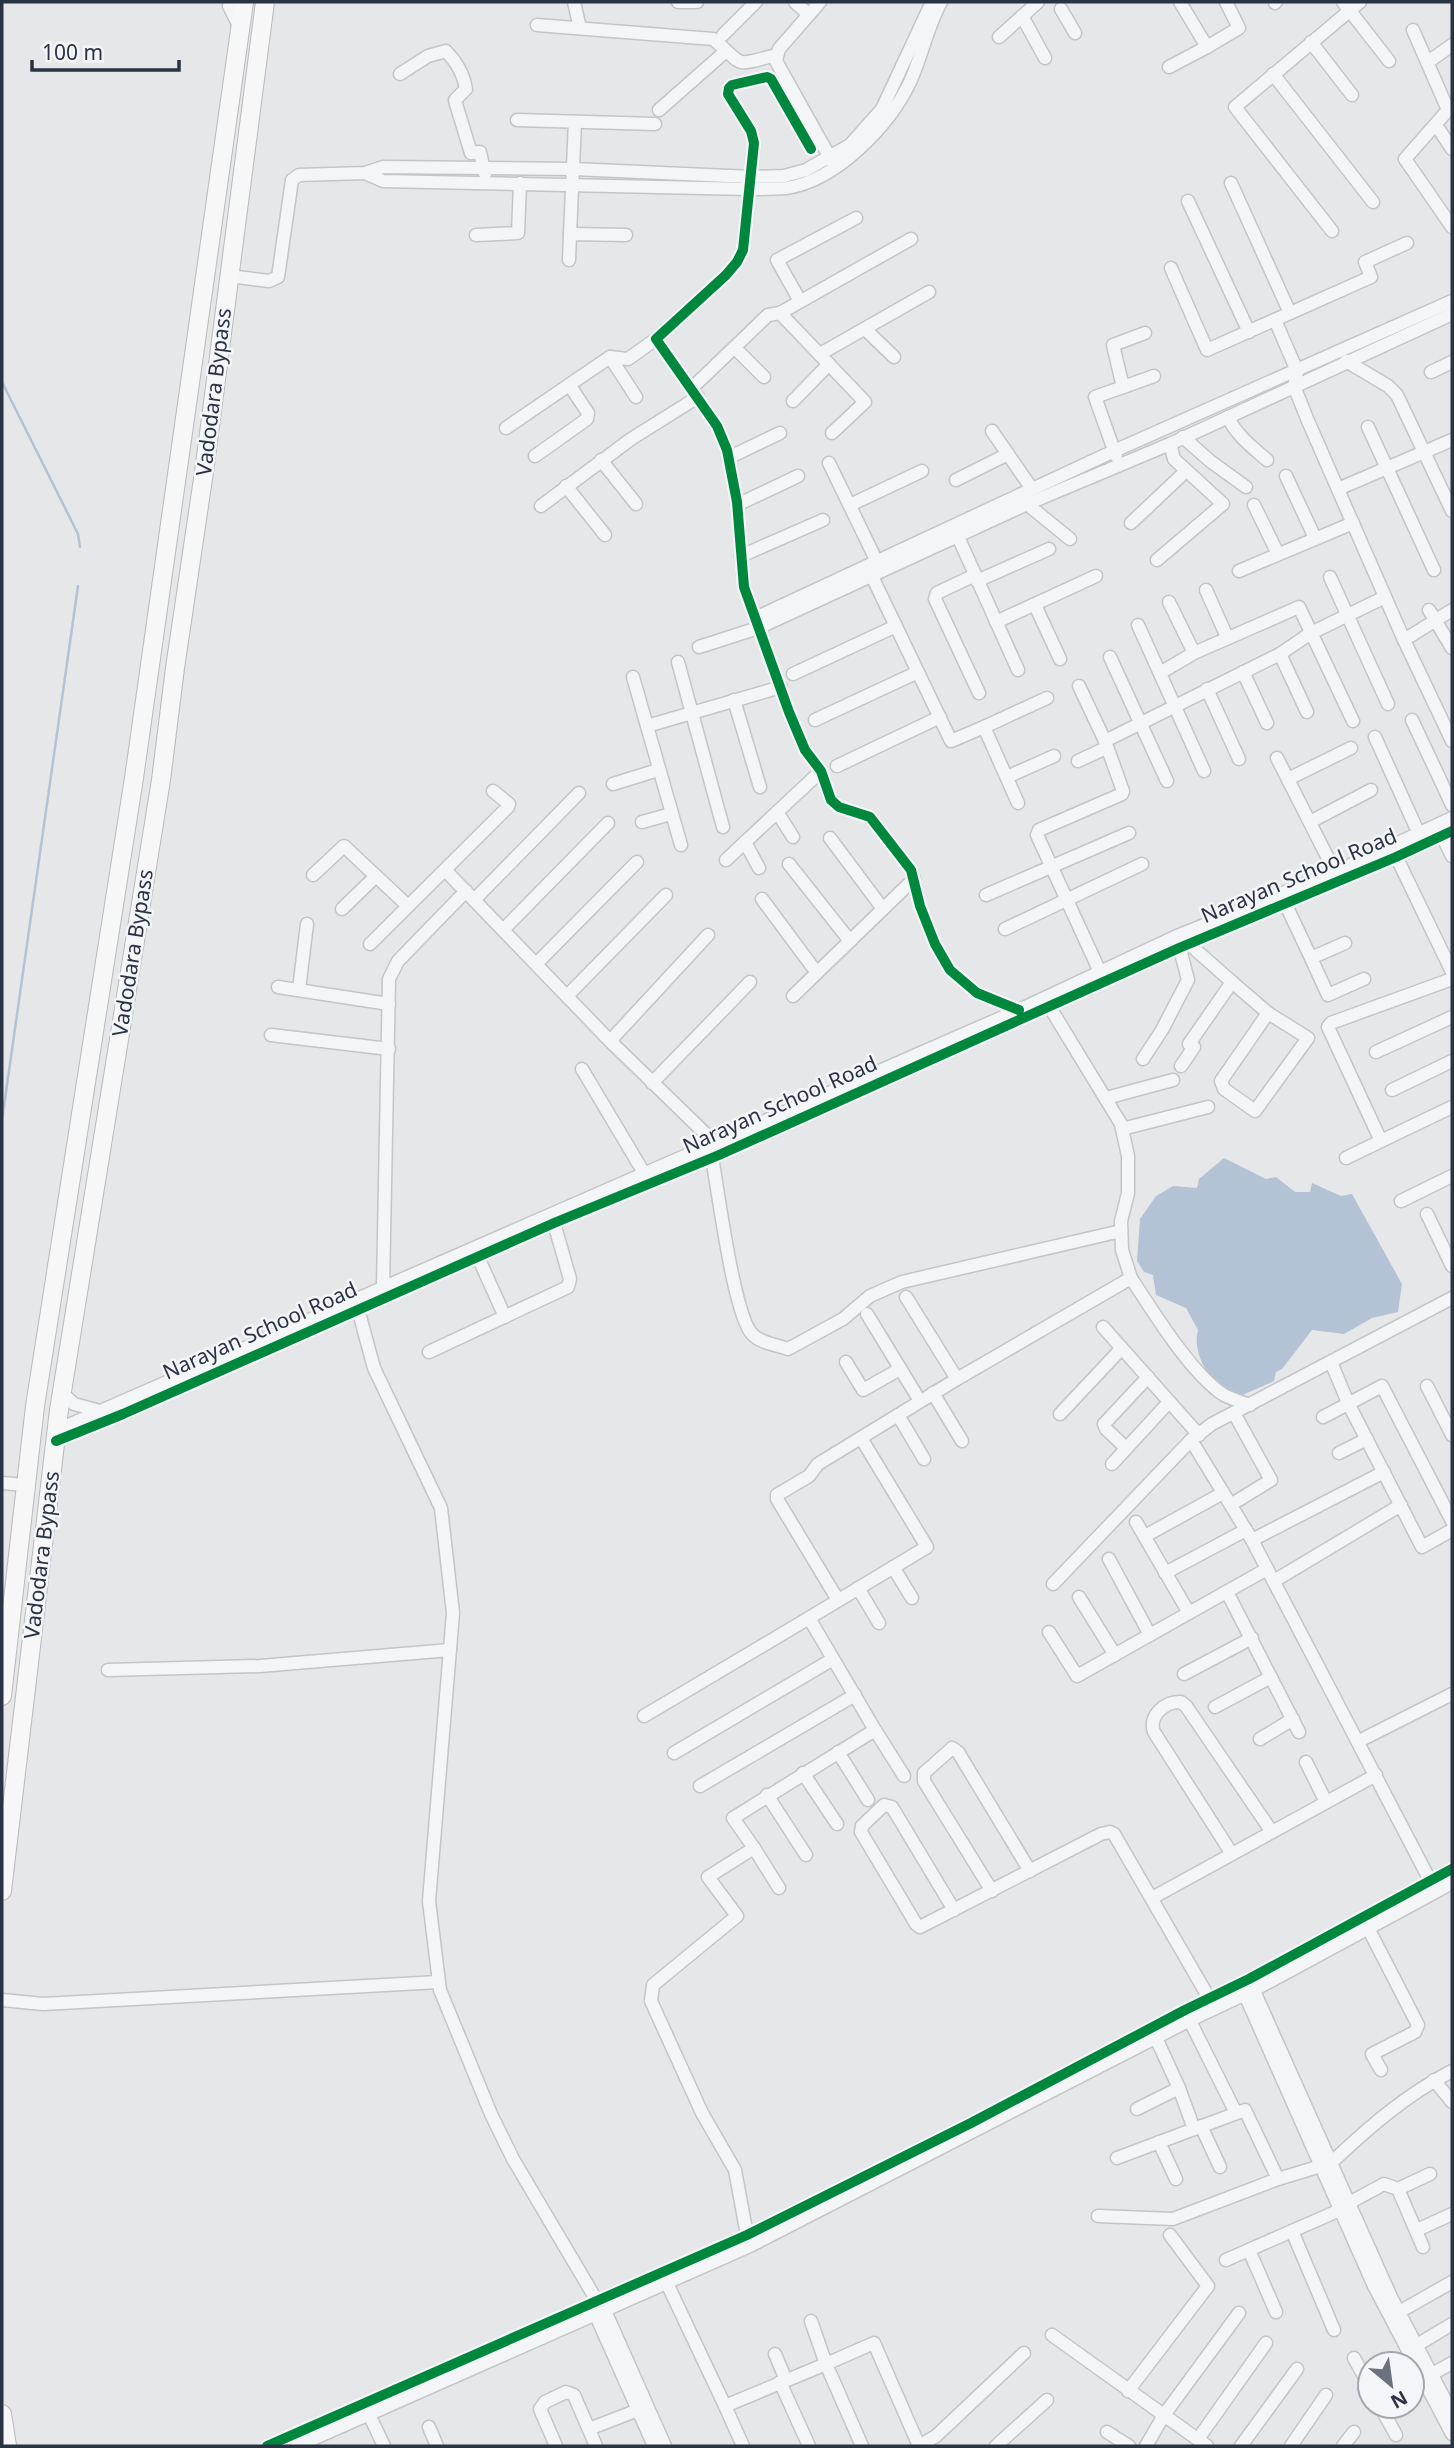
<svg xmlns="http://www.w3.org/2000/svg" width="1454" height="2448" viewBox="0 0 1454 2448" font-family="'Noto Sans',sans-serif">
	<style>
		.water { fill: #b3c3d5 }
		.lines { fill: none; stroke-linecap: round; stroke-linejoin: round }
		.stream { stroke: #b3c3d5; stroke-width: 2.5 }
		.minor-casing { stroke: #c3c5c7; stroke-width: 15 }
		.highway-casing { stroke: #b7babe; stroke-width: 20 }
		.minor { stroke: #f4f5f6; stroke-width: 12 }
		.highway { stroke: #f7f7f8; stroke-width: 18 }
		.cycleway-casing { stroke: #f3f5f8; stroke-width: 15 }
		.cycleway { stroke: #00873e; stroke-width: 10 }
		.labels { text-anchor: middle; stroke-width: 5; stroke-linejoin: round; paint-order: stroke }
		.street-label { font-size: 21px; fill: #2a3344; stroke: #f3f5f8 }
	</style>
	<rect width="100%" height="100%" fill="#e5e7e9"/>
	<path class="water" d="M1224 1158 1266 1179 1276 1177 1295 1192H1310L1312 1183 1341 1196 1352 1194 1402 1284 1398 1312 1372 1318 1344 1334 1312 1330 1282 1369 1276 1372 1274 1381 1238 1397C1214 1390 1191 1356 1198 1330L1186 1308 1156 1295 1153 1275 1144 1272 1137 1261 1140 1219 1156 1196 1173 1186 1197 1188 1199 1179Z"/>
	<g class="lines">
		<g class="stream">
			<path d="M2 382 78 534 80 547"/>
			<path d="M2 1120 78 586"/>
		</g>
		<g class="minor-casing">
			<g id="minor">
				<path d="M230 2 229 6 240 28"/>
				<path d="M574 2 580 28"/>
				<path d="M678 2H697"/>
				<path d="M795 2 808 14"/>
				<path d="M820 2 779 49 776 61 833 163"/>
				<path d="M1343 2 1389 61"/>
				<path d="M1275 3 1276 2"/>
				<path d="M1061 9 1075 33"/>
				<path d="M1022 16 1045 58"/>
				<path d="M537 25 713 39C746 66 731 67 776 55"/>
				<path d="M1413 30 1448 110 1405 159 1452 227"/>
				<path d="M723 35 756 2"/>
				<path d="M999 37 1038 2"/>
				<path d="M1311 42 1352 95"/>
				<path d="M1207 47 1239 28 1226 2"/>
				<path d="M1428 62 1452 45"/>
				<path d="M1169 67 1207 47 1180 2"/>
				<path d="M400 74 428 56 446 51C457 63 463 73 466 89L455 100 456 104 471 153 480 152 485 174"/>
				<path d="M1273 74 1373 202"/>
				<path d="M659 110 726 51"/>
				<path d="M517 120 655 124"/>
				<path d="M1436 125 1452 149"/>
				<path d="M811 149 771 79 767 77 732 85 729 88 728 94 751 131 754 143 743 250 737 262 726 275 656 339 717 426 727 450 737 502 744 587 789 712 805 750 821 771 831 800 839 807 870 817 911 870 920 906 935 944 950 970 977 993 1019 1010"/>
				<path d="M365 173 383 181 749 189C761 189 774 189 786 188 836 181 889 126 910 82 922 56 927 27 941 2"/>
				<path d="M1231 183 1290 313"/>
				<path d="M1188 201 1249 332"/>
				<path d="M1332 231 1235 107 1360 2"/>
				<path d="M570 234 575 122"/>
				<path d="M476 235 518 233 520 183"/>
				<path d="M569 260 570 234 626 235"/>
				<path d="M1171 268 1207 350 1371 277 1365 262 1407 243"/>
				<path d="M229 276 269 281 278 277 292 180 299 175 365 173 383 167 574 169 751 177 784 176 806 170 850 145 882 109 932 2"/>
				<path d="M800 301 777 260 856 218"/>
				<path d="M780 313 911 239"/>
				<path d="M1275 320 1297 371 1294 386 1308 421 1404 640 1452 741"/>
				<path d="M865 329 894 357"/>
				<path d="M735 348 764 377"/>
				<path d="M820 354 929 292"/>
				<path d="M610 357 636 397"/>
				<path d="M1346 361 1388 386 1397 395 1452 511"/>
				<path d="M1431 372 1452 362"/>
				<path d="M1123 387 1113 345 1145 333"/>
				<path d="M692 388 768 315 780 313 865 402 832 433"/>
				<path d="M793 401 829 364"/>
				<path d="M1228 417C1236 435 1252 447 1267 460"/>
				<path d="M1368 427 1434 570"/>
				<path d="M506 428 610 357 628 359 656 339"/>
				<path d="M992 431 1032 489"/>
				<path d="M1183 437 1210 461 1246 487"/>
				<path d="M535 456 587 419 588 413 570 386"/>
				<path d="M1116 456 1095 397 1154 376"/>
				<path d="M728 458 780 433"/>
				<path d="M601 460 636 504"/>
				<path d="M829 463 880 568"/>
				<path d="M1286 476 1315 538"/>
				<path d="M956 480 1008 454"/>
				<path d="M566 486 605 535"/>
				<path d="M1338 489 1452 440"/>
				<path d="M1027 504 1070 539"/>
				<path d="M737 505 798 476"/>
				<path d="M850 505 922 471"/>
				<path d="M1254 505 1278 554"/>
				<path d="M541 506 631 439 698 397"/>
				<path d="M1131 523 1186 471"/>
				<path d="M955 530 1018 670"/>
				<path d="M741 556 823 520"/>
				<path d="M1157 560 1223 504 1174 459 1170 444"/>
				<path d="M868 568 951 741 984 727 1018 803"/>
				<path d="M1239 571 1353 523"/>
				<path d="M975 575 937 593 935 599 979 693"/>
				<path d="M1330 577 1388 704"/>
				<path d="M977 581 1049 549"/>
				<path d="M1206 590 1227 637"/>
				<path d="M1169 602 1194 653"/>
				<path d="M1035 605 1060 659"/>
				<path d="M1429 610 1452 648"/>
				<path d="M755 618 1114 451 1452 301"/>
				<path d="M996 622 1096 576"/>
				<path d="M1138 625 1204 771"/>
				<path d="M1404 640 1452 610"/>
				<path d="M699 647 758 628 1027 504 1170 444 1452 314"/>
				<path d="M1280 654 1307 712"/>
				<path d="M1110 657 1167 781"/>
				<path d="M678 662 723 827"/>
				<path d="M1243 672 1267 723"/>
				<path d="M1160 673 1194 653 1299 607 1353 721"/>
				<path d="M793 674 896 626"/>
				<path d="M633 677 647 726"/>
				<path d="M1079 686 1105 741"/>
				<path d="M1207 689 1239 759"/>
				<path d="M734 700 760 787"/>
				<path d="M815 720 918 672"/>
				<path d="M1412 720 1452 805"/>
				<path d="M984 727 1047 698"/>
				<path d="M1375 737 1419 834"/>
				<path d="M1277 758 1335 872"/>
				<path d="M1078 761 1106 748"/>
				<path d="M837 766 940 717"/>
				<path d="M1007 777 1054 756"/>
				<path d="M1288 779 1351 748"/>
				<path d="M613 784 658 770"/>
				<path d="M777 812 793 837"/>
				<path d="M642 822 671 814"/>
				<path d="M1310 822 1371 790"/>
				<path d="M1442 836 1452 856"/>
				<path d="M830 838 883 909"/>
				<path d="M745 842 759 868"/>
				<path d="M681 845 647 726 781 687"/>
				<path d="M1393 850 1452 972"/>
				<path d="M726 860 821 771"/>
				<path d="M789 864 850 941"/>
				<path d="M445 870 610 1041 714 1142 716 1148"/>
				<path d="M313 875 344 846 408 906"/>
				<path d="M986 895 1129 833"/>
				<path d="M762 899 817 973"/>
				<path d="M474 900 579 793"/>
				<path d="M1285 903 1311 958"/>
				<path d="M342 909 376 876"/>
				<path d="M1005 929 1142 864"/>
				<path d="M503 930 608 823"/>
				<path d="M1345 943 1311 958 1328 995 1364 979"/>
				<path d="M370 944 508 807 509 804 493 791"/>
				<path d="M536 964 637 862"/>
				<path d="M1100 972 1037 835 1039 830 1122 794 1123 791 1105 741 1280 654 1311 633 1385 597"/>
				<path d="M1452 979 1331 1023 1328 1027 1381 1141 1452 1107"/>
				<path d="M1232 982 1268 1013 1221 1081 1224 1089 1255 1111 1308 1038 1268 1013"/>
				<path d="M278 987 389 1004"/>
				<path d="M299 989 307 924"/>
				<path d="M567 996 666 895"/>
				<path d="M793 996 914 879"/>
				<path d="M271 1035 389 1049"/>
				<path d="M610 1041 708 935"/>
				<path d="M1376 1052 1452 1017"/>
				<path d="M1143 1059 1162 1030 1188 980 1178 941"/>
				<path d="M1181 1066 1194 1047 1189 1044 1232 982 1189 944"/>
				<path d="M582 1069 644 1173"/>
				<path d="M652 1083 750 982"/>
				<path d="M1392 1090 1452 1061"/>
				<path d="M1106 1098 1173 1080"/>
				<path d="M1122 1129 1208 1107"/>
				<path d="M712 1158C718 1189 734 1318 753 1335 761 1343 777 1345 788 1349L843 1319 870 1296 902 1282 1121 1231"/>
				<path d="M1346 1158 1381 1141"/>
				<path d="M1401 1201 1452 1176"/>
				<path d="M1427 1214 1452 1266"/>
				<path d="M478 1257 505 1317"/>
				<path d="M1131 1278C1152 1310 1192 1375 1224 1395 1232 1399 1241 1402 1250 1405"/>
				<path d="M383 1287 389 979 398 961 466 891"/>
				<path d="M906 1297 957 1379"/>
				<path d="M358 1309 374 1368 441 1508 453 1613 429 1901 440 1990 491 2114 513 2159 597 2301"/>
				<path d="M867 1314 920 1401"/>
				<path d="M1103 1327 1199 1435"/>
				<path d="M429 1352 568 1287 570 1279 554 1223"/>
				<path d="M846 1362 863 1390 900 1369"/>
				<path d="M1331 1362 1348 1403 1422 1547 1452 1530"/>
				<path d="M1427 1386 1452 1435"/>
				<path d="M62 1393 74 1404 100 1411"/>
				<path d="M933 1393 962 1441"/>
				<path d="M1060 1414 1122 1348"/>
				<path d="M898 1415 924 1459"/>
				<path d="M1323 1417 1382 1386 1452 1521"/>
				<path d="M57 1430 1019 1010 1177 936 1335 872 1452 818"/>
				<path d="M56 1441 123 1414 554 1223 719 1155 1179 948 1396 857 1452 831"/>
				<path d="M1126 1448 1106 1429 1104 1424 1148 1377"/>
				<path d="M1339 1453 1367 1439"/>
				<path d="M1112 1464 1169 1402"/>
				<path d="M2 1483 26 1485"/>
				<path d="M1232 1504 1271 1480 1234 1413"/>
				<path d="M1136 1522 1189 1613"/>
				<path d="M1145 1536 1223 1493"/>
				<path d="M1252 1540 1384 1472"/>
				<path d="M1109 1559 1150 1635"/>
				<path d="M893 1567 912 1598"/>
				<path d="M1165 1573 1246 1530"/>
				<path d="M1274 1581 1401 1505"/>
				<path d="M1053 1584 1191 1440"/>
				<path d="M858 1588 879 1623"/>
				<path d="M1227 1592 1299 1732"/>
				<path d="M1079 1597 1115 1655"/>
				<path d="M838 1600 777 1499V1495L809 1476 818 1464 957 1379 1131 1278 1122 1250 1121 1221 1128 1193V1156L1121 1124 1046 1001"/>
				<path d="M809 1618 927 1547 861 1438"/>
				<path d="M1049 1632 1077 1676 1267 1569"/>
				<path d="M108 1670 260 1666 450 1650"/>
				<path d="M1184 1674 1252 1638"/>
				<path d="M1215 1707 1271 1677"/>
				<path d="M644 1716 809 1618 875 1730 733 1818 754 1848 708 1877 737 1916 653 1985 651 2001 702 2113 735 2170 747 2235"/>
				<path d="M875 1730 904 1776"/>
				<path d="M1260 1739 1293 1719"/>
				<path d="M1359 1741 1452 1694"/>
				<path d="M838 1752 868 1800"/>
				<path d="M674 1753 833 1659"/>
				<path d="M1306 1762 1326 1802"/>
				<path d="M803 1773 837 1824"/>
				<path d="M700 1786 855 1695"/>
				<path d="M767 1795 806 1855"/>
				<path d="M754 1848 779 1888"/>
				<path d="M1232 1854 1154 1732C1148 1716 1165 1701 1181 1702L1186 1706 1272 1832"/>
				<path d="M1434 1888 1252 1540 1191 1440 1212 1424 1452 1298"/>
				<path d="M992 1891 924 1781V1773L950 1750 952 1748 958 1752 1030 1871"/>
				<path d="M1152 1898 1376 1775"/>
				<path d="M954 1910 892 1807 884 1805 862 1826 861 1832 916 1924 920 1927 1101 1834 1110 1832 1114 1834 1209 1998"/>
				<path d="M1368 1928 1418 2025 1415 2032 1372 2054 1381 2070"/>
				<path d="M1250 1982 1391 2297 1452 2413"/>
				<path d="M1242 1988 1374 2286 1452 2434"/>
				<path d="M2 2000 43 2004 438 1982"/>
				<path d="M1186 2013 1236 2113"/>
				<path d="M1156 2038 1179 2088"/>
				<path d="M1434 2080 1452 2102"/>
				<path d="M1137 2109 1179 2088 1194 2129"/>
				<path d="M1201 2126 1220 2167"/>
				<path d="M1159 2142 1176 2179"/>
				<path d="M1117 2158 1245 2110 1278 2179"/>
				<path d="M1331 2163C1368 2128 1407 2094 1452 2071"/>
				<path d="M1398 2189 1430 2174"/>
				<path d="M1349 2203 1384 2184 1398 2189 1423 2247"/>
				<path d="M1098 2216 1173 2219 1278 2179 1321 2166"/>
				<path d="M1417 2230 1452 2214"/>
				<path d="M1292 2231 1340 2210"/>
				<path d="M1249 2250 1276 2312"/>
				<path d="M1226 2260 1292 2231 1334 2330"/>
				<path d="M664 2277 725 2406 826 2364 862 2446"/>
				<path d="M602 2304 665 2446"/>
				<path d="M593 2309 654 2446"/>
				<path d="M1399 2312 1452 2282"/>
				<path d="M811 2321 826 2364 874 2343 919 2446 936 2436 1024 2353"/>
				<path d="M1052 2335 1207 2446"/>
				<path d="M1417 2345 1452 2324"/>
				<path d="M775 2354 786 2380"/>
				<path d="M1354 2358 1370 2387"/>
				<path d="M1432 2374 1452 2363"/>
				<path d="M780 2382 809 2446"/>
				<path d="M1128 2391 1208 2286 1170 2235"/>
				<path d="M365 2406 384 2446"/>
				<path d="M725 2406 743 2446"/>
				<path d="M1380 2406 1396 2435"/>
				<path d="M429 2427 437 2446"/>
				<path d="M589 2429 638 2410"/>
				<path d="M1107 2432 1129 2446"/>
				<path d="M1198 2439 1266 2343"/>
				<path d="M267 2446 747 2235 971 2123 1185 2010 1249 1979 1452 1869"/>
				<path d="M297 2446 750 2246 1190 2020 1254 1990 1452 1883"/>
				<path d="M556 2446 540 2409 545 2402 566 2392 574 2395 596 2446"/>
				<path d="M996 2446 1047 2400"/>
				<path d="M1146 2446 1164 2415 1239 2313"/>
				<path d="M1241 2446 1297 2369"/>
				<path d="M1291 2446 1326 2395"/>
				<path d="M1343 2446 1354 2432"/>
			</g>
		</g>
		<g class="highway-casing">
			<g id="highway">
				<path d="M2 1696 35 1406 134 778 244 2"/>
				<path d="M2 1891 59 1410 161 780 175 668 204 472 265 2"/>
				<path d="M2 2414 7 2446"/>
			</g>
		</g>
		<use href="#minor" class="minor"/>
		<use href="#highway" class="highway"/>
		<g class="cycleway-casing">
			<g id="cycleway">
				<path d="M811 149 771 79 767 77 732 85 729 88 728 94 751 131 754 143 743 250 737 262 726 275 656 339 717 426 727 450 737 502 744 587 789 712 805 750 821 771 831 800 839 807 870 817 911 870 920 906 935 944 950 970 977 993 1019 1010"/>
				<path d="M56 1441 123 1414 554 1223 719 1155 1179 948 1396 857 1452 831"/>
				<path d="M267 2446 747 2235 971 2123 1185 2010 1249 1979 1452 1869"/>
			</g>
		</g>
		<use href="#cycleway" class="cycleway"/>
	</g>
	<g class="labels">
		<g class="street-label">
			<text transform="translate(214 392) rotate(-83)" y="7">Vadodara Bypass</text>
			<text transform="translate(1299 876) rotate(-23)" y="7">Narayan School Road</text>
			<text transform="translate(133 953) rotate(-81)" y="7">Vadodara Bypass</text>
			<text transform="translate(780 1105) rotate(-24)" y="7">Narayan School Road</text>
			<text transform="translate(260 1331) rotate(-24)" y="7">Narayan School Road</text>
			<text transform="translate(42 1555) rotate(-83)" y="7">Vadodara Bypass</text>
		</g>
	</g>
	<rect width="1454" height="2448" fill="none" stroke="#2a3344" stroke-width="7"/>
	<g transform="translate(1391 2385) rotate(151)"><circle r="33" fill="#f3f5f8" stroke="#a3a7b0" stroke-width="2"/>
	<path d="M0-5L12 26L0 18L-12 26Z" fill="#6b727e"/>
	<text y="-10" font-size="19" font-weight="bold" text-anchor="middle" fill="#2a3344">N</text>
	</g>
	<path d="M32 60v10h147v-10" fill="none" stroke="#2a3344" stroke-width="3.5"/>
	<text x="42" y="60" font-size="21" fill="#2a3344" stroke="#f3f5f8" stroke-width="5" paint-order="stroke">100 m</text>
</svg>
